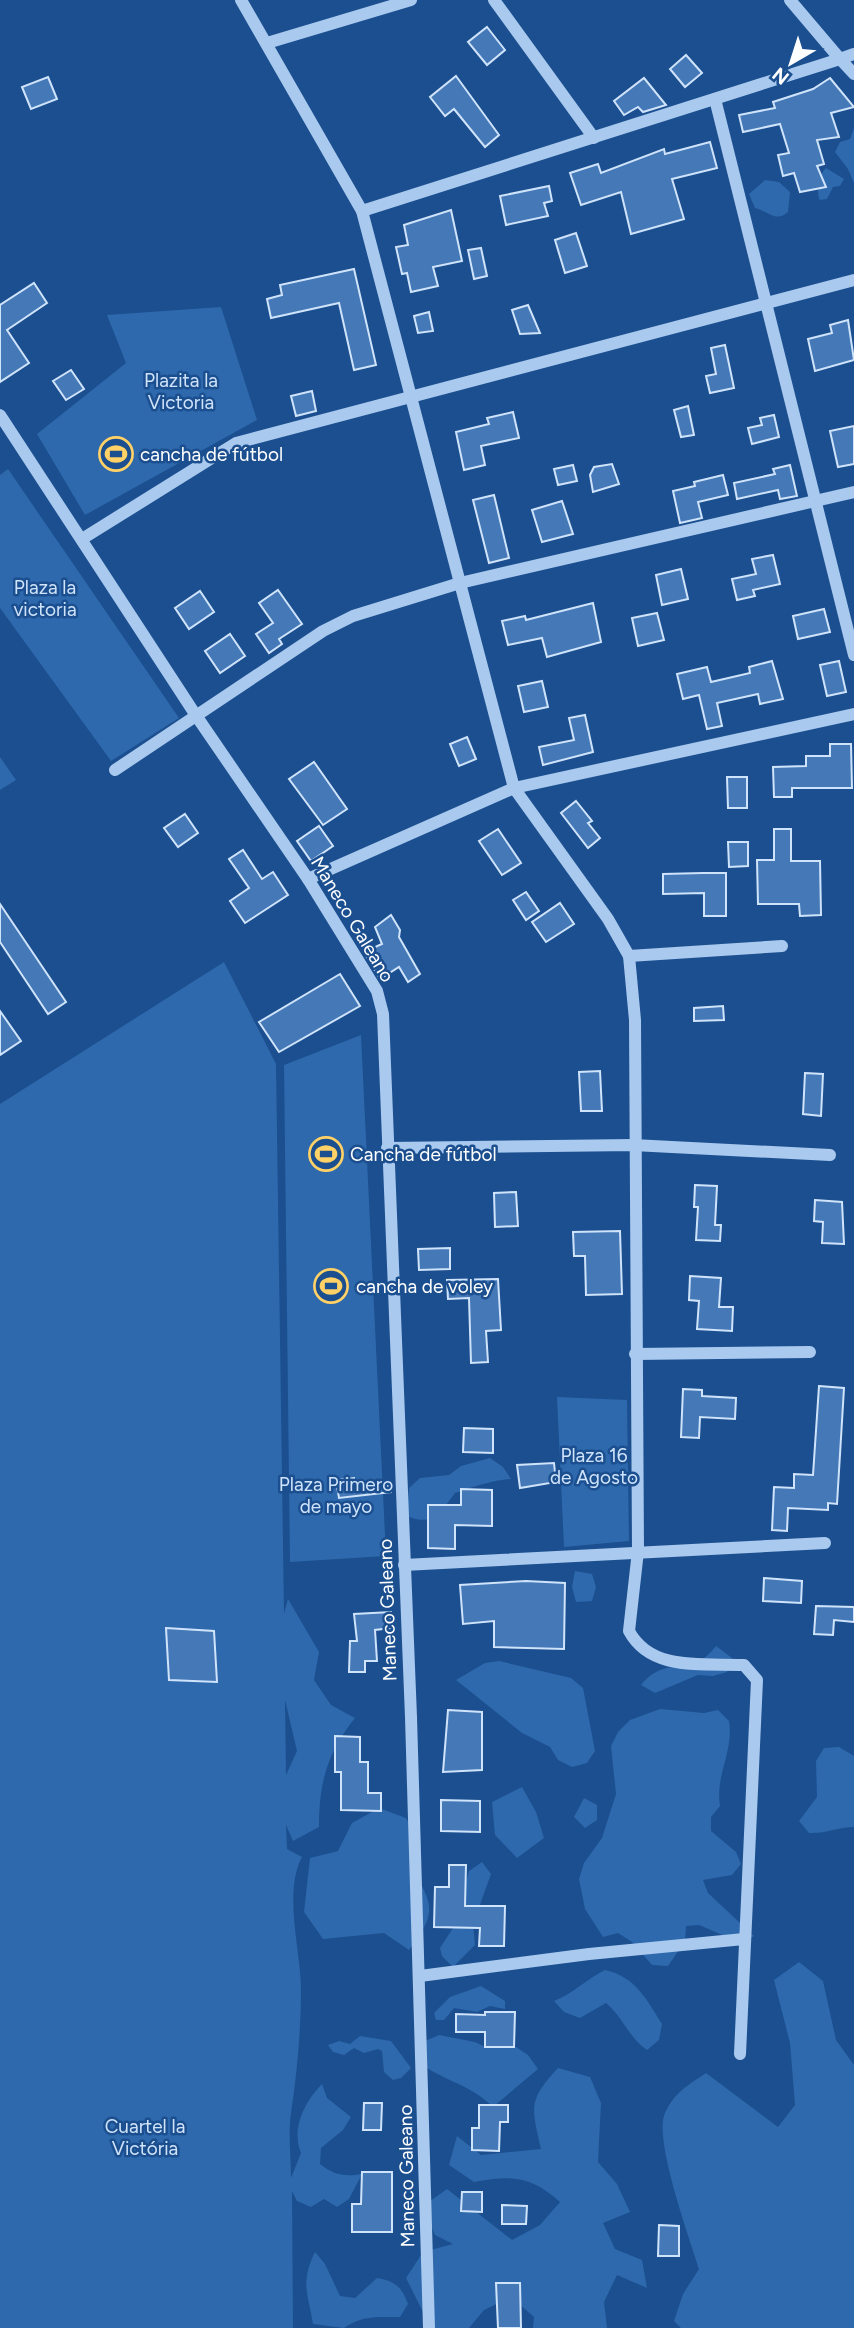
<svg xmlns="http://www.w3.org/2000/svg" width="854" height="2328" viewBox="0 0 854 2328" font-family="Figtree,sans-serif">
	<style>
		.green { fill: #2e69ad; fill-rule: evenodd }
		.building { fill: #4478b7; stroke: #cfe3fa; stroke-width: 2 }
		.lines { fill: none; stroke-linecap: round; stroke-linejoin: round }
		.minor { stroke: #a9c9ee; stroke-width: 12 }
		.labels { text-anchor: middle; stroke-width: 5; stroke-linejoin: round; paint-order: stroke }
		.park-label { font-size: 19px; fill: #cfe3fa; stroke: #1b4f8f }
		.poi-label { font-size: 19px; fill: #fff; stroke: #1b4f8f; text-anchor: start }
		.street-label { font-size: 19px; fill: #fff; stroke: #1b4f8f }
	</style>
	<rect width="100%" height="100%" fill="#1b4f8f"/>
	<g class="green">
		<path d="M854 128V183L848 169 835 152 840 142 850 139Z"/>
		<path d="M826 168 844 179 840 186 833 187 827 199 820 200C816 193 819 174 826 168Z"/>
		<path d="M765 180 779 182 790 192 788 212C776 223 768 211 755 208L749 194Z"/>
		<path d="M221 307 257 420 85 515 37 434 126 363 107 315Z"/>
		<path d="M8 469 179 718 111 761 0 608V475Z"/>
		<path d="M0 757 16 780 0 790Z"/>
		<path d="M224 962 276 1064 284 1614 288 1599 319 1652 314 1680 331 1705 355 1718C327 1753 319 1783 319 1827L293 1841 286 1825 287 1849 302 1857C283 1893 301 1951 301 1990 301 2031 297 2073 291 2113 288 2133 291 2157 291 2178L301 2153C291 2130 304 2102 322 2084L327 2098 351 2117 343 2130 321 2148 320 2164C334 2175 344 2177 362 2174L349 2199 337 2207 324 2199 311 2207 297 2201 292 2191 293 2328H0V1104ZM285 1700 297 1751 286 1775Z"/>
		<path d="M361 1035 386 1556 290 1562 284 1065Z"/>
		<path d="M557 1397 627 1400 629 1541 564 1547Z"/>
		<path d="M490 1458 503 1467 511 1479C494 1480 472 1487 455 1493 440 1513 433 1527 407 1516L409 1488 420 1478 449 1475 461 1466Z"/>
		<path d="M575 1571 592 1574 596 1587 592 1601 576 1602 572 1587Z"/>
		<path d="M716 1646 732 1658 727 1672 713 1676 698 1675 655 1693 641 1685C667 1653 690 1680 716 1646Z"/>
		<path d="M499 1661 571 1678 583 1688 595 1751 587 1763 572 1767 558 1760 550 1747 522 1733 456 1680 485 1663Z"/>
		<path d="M660 1709 704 1713 718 1710 729 1721C734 1751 715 1775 720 1806L711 1817V1831L736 1852 741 1864 732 1875 703 1880 708 1893 754 1936 741 1943 699 1925 686 1926 685 1941 668 1966 652 1965 632 1942 618 1933 603 1937 585 1909 579 1879 584 1863 602 1838 616 1794 611 1746 618 1732 630 1720Z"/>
		<path d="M839 1747 854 1756V1827C838 1827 825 1834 809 1833L799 1821 817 1797 816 1761 824 1748Z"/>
		<path d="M522 1787 536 1812 544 1838 517 1858 495 1835 492 1802Z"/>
		<path d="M584 1798 597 1805V1820L585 1828 574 1817Z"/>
		<path d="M379 1808 406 1818 421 1844 414 1872C436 1908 434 1916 409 1950L384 1933 323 1939 304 1912 310 1858 338 1851 352 1823Z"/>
		<path d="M482 1862 491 1874 473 1924 475 1945 453 1967 442 1956 440 1948 453 1928V1913L461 1901 469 1871Z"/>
		<path d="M799 1962 823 1981 836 2040 854 2065V2328H681L674 2321 683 2294 699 2269C690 2239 653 2139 665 2113 674 2093 688 2085 706 2073L778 2127 795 2105 790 2043 774 1980Z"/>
		<path d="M605 1970C636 1977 646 1999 662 2024L659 2040 647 2050C628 2037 623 2017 606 2003L580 2018 564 2012 554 2001C573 1994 586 1979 605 1970Z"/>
		<path d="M481 1986 505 2001V2009L490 2006 477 2012 454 2008 444 2020H436L434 2013 450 1997Z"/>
		<path d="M439 2035 475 2042 488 2048 502 2045 516 2047 528 2055 538 2069 493 2107C472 2086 451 2083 427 2068L425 2041Z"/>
		<path d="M360 2036 391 2041 411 2068 401 2078 393 2080 384 2072 382 2051 378 2049 364 2053 354 2048 344 2055 333 2052 328 2045 339 2041 350 2044Z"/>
		<path d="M558 2068 590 2077 601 2103 598 2162 617 2184 630 2212 603 2223 615 2249 642 2260 647 2288 617 2275 604 2302 607 2328H533L534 2317 511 2297 484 2310 469 2328H431L406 2278 423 2252 453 2244 435 2235 423 2206 447 2189 512 2240 540 2225 560 2202C531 2176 512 2175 474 2182L449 2165 457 2136 481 2155 541 2149C532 2108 527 2101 558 2068Z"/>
		<path d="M315 2252 325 2264 340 2296 355 2298 377 2278C395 2281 402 2287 408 2304L400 2317C378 2317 362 2315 344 2328L313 2324C308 2293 300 2283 315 2252Z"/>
	</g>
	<g class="building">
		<path d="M487 27 505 50 487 65 468 42Z"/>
		<path d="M686 55 702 73 685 87 670 69Z"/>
		<path d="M456 76 499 135 485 147 454 109 445 116 430 97Z"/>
		<path d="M48 77 57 99 31 109 22 87Z"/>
		<path d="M644 78 666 105 643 112 638 107 624 115 614 101Z"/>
		<path d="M830 78 854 107 831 113 839 137 817 140 824 164 817 166 826 187 800 192 794 173 783 176 778 155 789 153 780 124 743 132 739 115 775 108 773 102 813 89Z"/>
		<path d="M710 142 717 168 672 179 684 219 631 234 621 192 581 205 570 173 598 164 601 173 664 149 665 154Z"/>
		<path d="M549 186 552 201 544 203 548 216 506 225 500 196Z"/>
		<path d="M451 210 462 261 433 267 438 286 411 292 407 273 402 274 396 247 408 245 404 225Z"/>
		<path d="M576 233 587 266 565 273 555 240Z"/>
		<path d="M481 248 487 276 474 279 468 250Z"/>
		<path d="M354 269 376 365 354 370 339 303 271 318 267 299 282 295 280 285Z"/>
		<path d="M34 283 47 303 7 330 29 363 0 382V305Z"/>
		<path d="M528 305 540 333 520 334 512 310Z"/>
		<path d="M429 312 433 331 418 333 414 316Z"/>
		<path d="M848 320 854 360 815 371 808 339 832 333 830 325Z"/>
		<path d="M725 345 734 388 710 393 706 376 716 374 711 348Z"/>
		<path d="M71 370 84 389 66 400 53 381Z"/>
		<path d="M312 391 316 411 296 416 291 396Z"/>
		<path d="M688 406 694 435 681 437 674 410Z"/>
		<path d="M513 412 519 438 481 446 485 465 464 470 456 432 489 424 487 418Z"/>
		<path d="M774 415 779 437 752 444 748 428 762 425 760 418Z"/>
		<path d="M854 426V464L838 467 830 431Z"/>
		<path d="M612 464 619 484 593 492 590 475 594 467Z"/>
		<path d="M573 465 577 481 558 485 554 469Z"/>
		<path d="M790 465 797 496 780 499 778 490 737 499 734 483 775 474 773 469Z"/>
		<path d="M723 475 728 495 698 502 702 518 680 523 673 491 695 486 694 482Z"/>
		<path d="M494 495 509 558 489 563 473 500Z"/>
		<path d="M562 501 573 534 542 542 532 510Z"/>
		<path d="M773 555 780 584 753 590 755 596 737 600 732 579 756 574 752 559Z"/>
		<path d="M681 569 688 599 662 605 656 575Z"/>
		<path d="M278 590 302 624 279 639 282 644 269 653 256 634 273 623 259 603Z"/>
		<path d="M200 591 214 612 189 629 175 608Z"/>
		<path d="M593 603 601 642 547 657 542 638 508 645 502 621 525 616 526 620Z"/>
		<path d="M824 609 830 632 798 639 793 616Z"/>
		<path d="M657 613 664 640 638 646 632 618Z"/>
		<path d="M230 634 245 656 220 673 205 651Z"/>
		<path d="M772 661 783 699 760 704 758 694 717 703 722 726 707 729 699 695 683 699 677 674 707 667 711 682 750 673 749 667Z"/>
		<path d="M839 661 846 692 827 696 820 665Z"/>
		<path d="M542 681 548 707 524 712 518 686Z"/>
		<path d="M585 715 593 752 543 765 539 747 574 740 569 718Z"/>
		<path d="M467 737 476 759 459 766 450 744Z"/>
		<path d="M830 744H851L852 788H792V797H774L773 767 806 766V756H830Z"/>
		<path d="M314 762 347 809 323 825 289 779Z"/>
		<path d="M727 777H747V808H728Z"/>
		<path d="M576 801 592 821 588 823 600 838 588 848 561 813Z"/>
		<path d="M185 814 198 833 178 847 164 828Z"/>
		<path d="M319 826 333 846 311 861 297 841Z"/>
		<path d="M498 829 521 863 502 875 479 841Z"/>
		<path d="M774 829H791V861H820L821 915 800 916 799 904H758L757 860H774Z"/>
		<path d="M728 842H748V866L729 867Z"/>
		<path d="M243 850 262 879 273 872 288 895 245 923 230 901 249 888 229 859Z"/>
		<path d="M703 873H726V916H704V893L663 894V874Z"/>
		<path d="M526 892 539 911 526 920 513 900Z"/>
		<path d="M560 903 574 924 546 942 532 922Z"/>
		<path d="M0 904 66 1002 48 1014 0 942Z"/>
		<path d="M391 915 400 930 399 937 420 974 408 982 399 967 380 979 364 952 382 944 375 927Z"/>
		<path d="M340 974 360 1006 279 1052 259 1022Z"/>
		<path d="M723 1006 724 1020 694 1021V1008Z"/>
		<path d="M0 1011 21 1041 0 1055Z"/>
		<path d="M600 1071 602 1111H581L579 1072Z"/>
		<path d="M805 1073 823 1074 821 1116 803 1114Z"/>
		<path d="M695 1185 717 1186 715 1225H721L720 1241 696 1240 698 1207H694Z"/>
		<path d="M516 1192 518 1226 495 1227 494 1193Z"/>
		<path d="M815 1200 842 1202 844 1244 822 1243 823 1222 814 1221Z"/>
		<path d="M620 1231 622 1294 586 1295 585 1256H574L573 1232Z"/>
		<path d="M450 1248V1269L419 1270 418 1249Z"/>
		<path d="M690 1276 721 1278 719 1307H733L732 1331 697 1329 699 1301 689 1300Z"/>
		<path d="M498 1279 501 1330 486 1331 488 1362 471 1363 469 1298 448 1299 447 1280Z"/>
		<path d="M819 1386 844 1388 837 1504 828 1503V1510L788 1508 787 1531 772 1530 774 1487 794 1488V1474L813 1475Z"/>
		<path d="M683 1389 702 1390V1396L736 1398 735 1419 700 1417 699 1438 681 1437Z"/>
		<path d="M464 1428 493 1429V1453L463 1452Z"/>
		<path d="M554 1463 556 1482 520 1488 517 1465Z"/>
		<path d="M354 1478V1482L391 1486V1492L339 1498 336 1480Z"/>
		<path d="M461 1489 492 1490V1526L455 1525V1549L428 1548V1505H461Z"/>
		<path d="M764 1578 802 1581 801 1603 763 1601Z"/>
		<path d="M526 1581 565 1583 564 1649 494 1647V1621L463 1624 460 1585Z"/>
		<path d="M816 1606 854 1607V1622L834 1620 833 1635 814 1634Z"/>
		<path d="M391 1612V1628L375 1630 377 1661H365V1672H349L350 1641H357L354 1614Z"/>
		<path d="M166 1628 214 1631 217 1682 169 1680Z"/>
		<path d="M448 1710 482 1712V1770L443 1772Z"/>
		<path d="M335 1736 360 1737V1762H368V1793H381V1811L341 1810V1772H335Z"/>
		<path d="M441 1800 480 1801V1832L441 1831Z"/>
		<path d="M449 1865H466L465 1906H505L504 1946H479L480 1928 434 1927 435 1887H449Z"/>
		<path d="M485 2012H515L514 2047H485V2032H456V2014L485 2015Z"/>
		<path d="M364 2103H382L381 2130H363Z"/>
		<path d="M479 2105H508V2122H500L499 2151 472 2150V2128H479Z"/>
		<path d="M362 2172H392V2232H352V2204H361Z"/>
		<path d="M462 2192H482V2212L461 2211Z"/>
		<path d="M502 2205 527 2206 526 2224H502Z"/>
		<path d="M659 2225 679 2226V2256H658Z"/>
		<path d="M496 2283H520L521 2328H498Z"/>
	</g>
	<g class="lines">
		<g class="minor">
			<path d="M241 0 362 211 514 788 608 919 629 956 635 1020 638 1551 629 1631C651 1672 703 1663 744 1665L757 1680 740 2054"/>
			<path d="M494 0 594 138"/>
			<path d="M790 0 840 59 854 54"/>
			<path d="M267 43 411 0"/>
			<path d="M715 99 854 655"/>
			<path d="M362 211 840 59 854 74"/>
			<path d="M0 415 195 714 308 879 377 991 383 1014 411 1717 429 2328"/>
			<path d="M82 539 236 443 854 280"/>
			<path d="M115 770 323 631 353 616 460 583 854 492"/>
			<path d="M308 879 514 788 854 714"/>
			<path d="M629 956 782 946"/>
			<path d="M387 1148 633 1145 830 1155"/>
			<path d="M635 1354 810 1352"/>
			<path d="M404 1565 825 1543"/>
			<path d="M420 1976 589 1954 744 1939"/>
		</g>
	</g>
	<defs>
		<g id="stadium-ring" transform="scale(1.75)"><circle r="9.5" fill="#1b4f8f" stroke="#ffd166" stroke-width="1.5"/><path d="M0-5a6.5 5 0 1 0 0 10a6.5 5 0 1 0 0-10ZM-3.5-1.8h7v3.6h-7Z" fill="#ffd166"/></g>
	</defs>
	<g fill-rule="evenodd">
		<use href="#stadium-ring" x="116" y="454"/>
		<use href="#stadium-ring" x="326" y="1154"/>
		<use href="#stadium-ring" x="331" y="1286"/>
	</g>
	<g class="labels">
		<g class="park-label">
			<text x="181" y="387">Plazita la<tspan x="181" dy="22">Victoria</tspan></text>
			<text x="45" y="594">Plaza la<tspan x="45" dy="22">victoria</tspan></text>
			<text x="594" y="1462">Plaza 16<tspan x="594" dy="22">de Agosto</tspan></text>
			<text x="336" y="1491">Plaza Primero<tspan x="336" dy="22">de mayo</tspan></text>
			<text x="145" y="2133">Cuartel la<tspan x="145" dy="22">Victória</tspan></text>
		</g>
		<g class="poi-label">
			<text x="140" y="461">cancha de fútbol</text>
			<text x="350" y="1161">Cancha de fútbol</text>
			<text x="356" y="1293">cancha de voley</text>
		</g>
		<g class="street-label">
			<text transform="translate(353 919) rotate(59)" y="7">Maneco Galeano</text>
			<text transform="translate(387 1610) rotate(-92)" y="7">Maneco Galeano</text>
			<text transform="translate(406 2176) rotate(-91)" y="7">Maneco Galeano</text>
		</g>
	</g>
	<g transform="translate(791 63) rotate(219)" stroke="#1b4f8f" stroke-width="5" paint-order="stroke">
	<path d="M0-5L12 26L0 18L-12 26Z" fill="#ffffff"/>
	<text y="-10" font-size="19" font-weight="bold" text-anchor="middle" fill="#ffffff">N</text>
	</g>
</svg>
